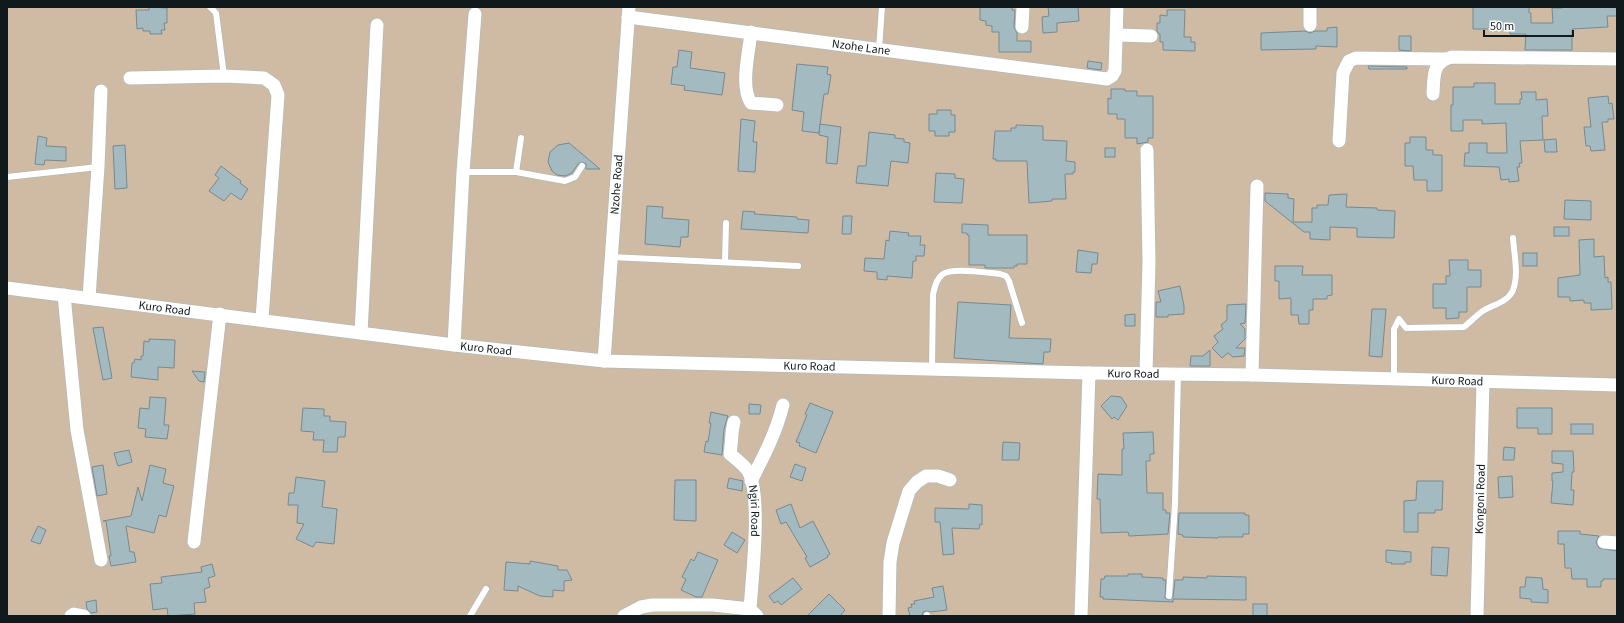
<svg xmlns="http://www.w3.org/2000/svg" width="1624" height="623" viewBox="0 0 1624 623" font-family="'Source Sans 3',sans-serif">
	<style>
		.green { fill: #cfbaa3 }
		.building { fill: #a4bac1; stroke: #768a91 }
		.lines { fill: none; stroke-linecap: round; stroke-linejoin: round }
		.lane-casing { stroke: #a5bac1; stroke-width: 7 }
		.street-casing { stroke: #a5bac1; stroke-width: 14 }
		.lane { stroke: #fff; stroke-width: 6 }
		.street { stroke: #fff; stroke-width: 13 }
		.labels { text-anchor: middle; stroke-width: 4; stroke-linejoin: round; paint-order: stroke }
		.street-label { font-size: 12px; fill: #10191b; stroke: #fefefe }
	</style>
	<rect width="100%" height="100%" fill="#dff6fd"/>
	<rect class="green" x="7" y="7" width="1610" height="609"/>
	<g class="building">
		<path d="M149 7 167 8V23H164L165 30H161L162 34H150V31H143V28L137 29 136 10H149Z"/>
		<path d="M980 7H1012V10H1015L1014 27 1017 33V41H1031V52H999V32H992V26L986 25V21L980 20Z"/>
		<path d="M1048 7H1078L1079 21 1057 23V32L1043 33 1042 17 1049 16Z"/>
		<path d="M1473 7H1529V13H1531V23H1553L1552 8H1562L1561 7H1617V16H1607L1608 27 1572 29V50H1525L1526 34H1510V29H1473Z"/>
		<path d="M1167 10H1185L1184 37H1191V42H1195V51L1163 50V42H1160V34H1159L1157 31V23H1160V15L1167 16Z"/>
		<path d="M1337 27V47L1316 46V49L1261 50V33L1305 31 1310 33 1315 31H1327V28Z"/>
		<path d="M1399 36H1411V51L1399 50Z"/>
		<path d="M679 50 692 52 690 68 725 73 722 95 684 90 685 86 671 84 673 67H677Z"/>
		<path d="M1088 61 1102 63 1101 70 1087 68Z"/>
		<path d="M797 64 828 67 827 74 831 75 828 94H824L819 133 802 131 804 112 792 110Z"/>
		<path d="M1368 66 1407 67V69H1369Z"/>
		<path d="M1474 83H1495V104H1520V99H1522L1521 92H1536V100L1547 99 1548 116H1542L1543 140 1520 141 1522 163H1519L1520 167H1517L1519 181 1509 182V179L1501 180 1499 167 1464 166 1465 153H1469V143H1487V153H1507L1506 123 1482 124V120H1463V131H1451V105H1453V87H1474Z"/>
		<path d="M1111 89H1125V91H1137V96H1153V138H1148V142L1137 144V138H1125V119H1117V114H1108V98L1111 99Z"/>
		<path d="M1608 96 1609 104 1612 103 1614 119H1608V122H1602L1605 150 1591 151 1590 146H1586L1584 127H1591L1588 98Z"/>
		<path d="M937 110H951V115H955V132H949V136H935V131H929V114H937Z"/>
		<path d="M741 119 755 121 753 142H757L755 172 738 171Z"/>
		<path d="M820 124 841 127 837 164 826 163 828 137 819 135Z"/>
		<path d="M1016 125 1043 126V140L1067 141 1066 161 1075 162V172H1073V174H1065L1066 199H1052V201L1029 203 1027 161H996V159H993L995 131H1011V128H1016Z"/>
		<path d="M869 132 895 135V138L904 139V142L910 143 908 163 891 161 888 186 856 183 858 166H866Z"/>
		<path d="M38 136 47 138 46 146 66 147V161L45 160 44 165 35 164Z"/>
		<path d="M1410 137H1426V150H1433V155H1442V191H1427V180H1414L1413 166H1405V143H1410Z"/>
		<path d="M1556 139 1557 152H1545L1544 140Z"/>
		<path d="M569 143 600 169H586V164L582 162 578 164 572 173 565 176 557 175 552 171 548 162 550 152 558 145Z"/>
		<path d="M125 145 127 188 115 189 113 146Z"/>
		<rect x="1105" y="148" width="10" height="9"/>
		<path d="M221 166 234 176 241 181 240 183 248 189 241 200 231 193 224 201 209 191 219 178 215 175Z"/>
		<path d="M936 173 955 174V178L964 179 962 203 934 202Z"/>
		<path d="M1265 193 1288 194V198L1294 199 1293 222H1312V208H1317V205H1328L1329 195 1347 194 1346 207 1377 208V210L1395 211 1394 238 1357 237V228L1330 227V240L1310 239V232H1304L1265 201Z"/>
		<path d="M1565 200 1591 201V220L1564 219Z"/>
		<path d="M647 206 663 207 662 218 689 220 688 237H681L680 247 645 244Z"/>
		<path d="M743 211 755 212 754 214 797 217V219L809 220 808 233 741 229Z"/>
		<path d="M843 216H852L851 234H842Z"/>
		<path d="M962 224 988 225V235H1027V264H1017V266H1014V268H985V265H969V235H967V233H962Z"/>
		<rect x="1554" y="227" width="15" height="9"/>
		<path d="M890 231 909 233 908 236H921L920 245H925L924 256H916V261H913L912 278 887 276V280L877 279V272L864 271 865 258 884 259 886 240 889 241Z"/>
		<path d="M1594 239V257L1604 256 1605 278 1608 277V282H1611L1612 309 1591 310V303H1584V300L1570 301V297H1558V278L1580 275 1579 240Z"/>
		<path d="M1078 250 1098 253 1097 264H1092L1091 273 1076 272Z"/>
		<rect x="1523" y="253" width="14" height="13"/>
		<path d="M1449 260H1468V270H1481V287H1467V312H1459V318L1446 319V308H1433V284H1446V276H1450Z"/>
		<path d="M1275 266H1303L1302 275H1332V295L1327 296V299H1313V310H1309V324H1299L1298 315H1291V298L1279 299V281H1275Z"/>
		<path d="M1180 286 1184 306V314L1168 315V317H1156V302H1161L1158 291Z"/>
		<path d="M958 302 1011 305 1009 338 1051 339 1050 352H1044L1043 364 954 358Z"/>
		<path d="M1246 304 1245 323 1240 324 1245 329V339L1236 348H1245L1244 356 1233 357 1228 353 1222 358 1212 348 1218 342 1214 336 1223 329 1221 325 1227 320V305Z"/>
		<path d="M1372 309H1386L1382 357 1369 356Z"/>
		<path d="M1135 314V326H1125V315Z"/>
		<path d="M103 327 112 378 103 380 93 328Z"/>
		<path d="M149 339 175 340 174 368 158 367V380L131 377 132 363H134L135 359 141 360V356H143L144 341 149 342Z"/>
		<path d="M1210 350V366H1190L1191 356H1203Z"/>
		<path d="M192 371 205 372 204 382 199 381Z"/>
		<path d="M1111 396 1121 397 1127 406 1118 420 1114 417 1112 419 1101 406Z"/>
		<path d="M150 397 166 398 164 425H169L167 439 145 437 146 429 138 428 140 408 149 409Z"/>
		<path d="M810 403 833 412 816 453 799 446 800 443 796 442 807 415 805 414Z"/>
		<path d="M749 404 761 405 760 414H749Z"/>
		<path d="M303 408 324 409V416H330V421L346 422 345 437H338L337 452H323L324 440H313L314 432 301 431Z"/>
		<path d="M1517 408H1552V434H1538V428H1517Z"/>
		<path d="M711 412 728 416 724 429 722 455 704 452 706 441 708 442 711 423H709Z"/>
		<rect x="1571" y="424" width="22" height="10"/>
		<path d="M1153 432 1154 454H1150V461H1146L1147 493H1163V510H1166V513H1170L1168 534 1129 536 1128 532 1101 533 1100 499H1097L1098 474 1122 475V449H1124L1123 433Z"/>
		<path d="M1003 442 1020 443 1019 460H1002Z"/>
		<path d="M1504 447 1515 448 1514 460H1503Z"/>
		<path d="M129 450 132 462 118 466 114 453Z"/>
		<path d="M1552 451H1573L1574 472H1572L1571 490H1574L1573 505 1551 503 1553 481H1552V473L1563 472V464L1552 463Z"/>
		<path d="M795 464 806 468 802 481 790 477Z"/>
		<path d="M103 465 107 494 97 496 92 467Z"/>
		<path d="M150 465 166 469 163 483 174 486 166 517 159 515 154 533 126 526 130 552H134L136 562 111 566 109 556H111L106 521H103L131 516 138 487 142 501Z"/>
		<path d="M1512 476 1513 497 1499 498 1498 477Z"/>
		<path d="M296 477 325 481 322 507 337 509 334 544 316 542 313 547 296 539 304 524 297 523 298 505H288L289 493H294Z"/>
		<path d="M729 478 743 481 742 491 727 488Z"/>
		<path d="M675 480H696V521L674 520Z"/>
		<path d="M1417 481H1443L1442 510H1435V513H1418V532H1404V501L1416 500Z"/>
		<path d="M791 504 800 528 813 521 830 554 827 556 828 557 810 567 805 558 807 557 786 522 781 524 776 510Z"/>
		<path d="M969 504 982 505V525L980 524 979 529 952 528 954 554 943 555 940 522H935V508L969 509Z"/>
		<path d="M1179 513H1245V515H1249V534H1243V537H1218V538L1183 537V535L1178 534Z"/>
		<path d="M38 526 46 530 40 544 31 541Z"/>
		<path d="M1558 531H1580V534L1599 536 1596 542 1599 548 1617 551V579H1603V581H1601V587H1587V579H1572L1571 568H1565L1564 544H1558Z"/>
		<path d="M732 532 745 540 737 553 724 545Z"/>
		<path d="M1432 547 1449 548 1447 576 1431 575Z"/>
		<path d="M1386 550 1411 552V562H1405V564H1391L1392 563 1386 562Z"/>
		<path d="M698 552 718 560 702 597H696L681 590 686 579 682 577 691 559 694 561Z"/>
		<path d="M530 561 558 566V570H567L572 580 564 581V591L553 590V597L540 596 518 586V591L504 590 506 562 530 564Z"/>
		<path d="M212 564 215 576 208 578 210 587 204 589 206 602 194 603 195 614 168 616 167 608 153 610 150 584 162 583 161 577 202 572 201 567Z"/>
		<path d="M1128 574H1142V577L1163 578V580H1166L1165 598 1169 600 1173 597 1175 580H1183V577L1207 578V576L1246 577V600L1173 599V602L1103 599V597H1100L1101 579H1104L1105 576H1128Z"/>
		<path d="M1526 577 1542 578 1543 589 1548 590V603L1531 602V599L1520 598V587H1525Z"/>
		<path d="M793 578 802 589 781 605 778 601 774 603 769 596Z"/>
		<path d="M943 586 947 610 930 612 927 611 923 612 922 616H910L908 608 912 607 911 604H915L914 601 934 597 932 588Z"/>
		<path d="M829 594 845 610 840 616H807Z"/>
		<path d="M96 600 97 612 91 613 87 609 86 602Z"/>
		<rect x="1253" y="604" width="14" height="12"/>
	</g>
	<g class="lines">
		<g class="lane-casing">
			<g id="lane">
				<path d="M210 7 216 13 224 76"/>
				<path d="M879 49 882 7"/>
				<path d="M463 172H516L565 181 575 177 582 166"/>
				<path d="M516 172 521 138"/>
				<path d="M7 177 98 167"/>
				<path d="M611 257 798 266"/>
				<path d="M725 262 726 223"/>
				<path d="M932 369 933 294C935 287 936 279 943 274 952 267 988 273 1000 274L1006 276 1009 281 1022 323"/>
				<path d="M1394 380V329L1399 319 1406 328 1464 327C1469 323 1475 317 1480 313 1490 305 1508 303 1513 290 1519 275 1514 254 1513 238"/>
				<path d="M1169 596 1175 504 1178 374"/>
				<path d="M470 616 486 589"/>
				<path d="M927 616V615"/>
			</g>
		</g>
		<g class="street-casing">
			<g id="street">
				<path d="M1310 7V25"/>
				<path id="s1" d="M628 17 1107 79 1112 76 1115 71 1117 7"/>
				<path d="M1022 27 1023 7"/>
				<path d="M751 32C749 53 740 86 751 103L777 105"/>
				<path d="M1117 35 1151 36"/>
				<path d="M130 78 224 76 264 78 274 85 278 95 262 319"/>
				<path d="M1433 94C1434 76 1432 62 1452 57L1617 59"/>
				<path d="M1339 141 1343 73 1349 61 1356 58 1445 59"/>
				<path id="s2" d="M7 288 454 345 604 361 1089 373 1252 375 1617 385"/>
				<path d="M64 295 77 430 101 560"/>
				<path d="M89 298 98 167 101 91"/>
				<path d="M361 333 377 25"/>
				<path d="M454 345 463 172 475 14"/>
				<path id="s3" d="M604 361 629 7"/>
				<path d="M1146 373 1149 262 1147 150"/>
				<path d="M1252 375 1257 186"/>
				<path id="s4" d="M734 422C731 433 732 443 730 454 736 459 744 465 748 471 762 495 752 578 750 609L757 616"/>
				<path d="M751 481C764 456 776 433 783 405"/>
				<path d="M194 542 220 314"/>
				<path d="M1604 542 1617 543"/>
				<path d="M71 616 74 614 84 616"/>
				<path d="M624 616 641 607 652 605H713L750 609"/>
				<path d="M889 616 890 562 893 543 909 491 917 482 926 476H938L950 480"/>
				<path d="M1081 616 1089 373"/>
				<path id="s5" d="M1477 616 1483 382"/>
			</g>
		</g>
		<use href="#lane" class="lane"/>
		<use href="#street" class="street"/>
	</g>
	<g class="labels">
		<g class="street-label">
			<text dy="4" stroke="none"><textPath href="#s1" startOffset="235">Nzohe Lane</textPath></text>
			<text dy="4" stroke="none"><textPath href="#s3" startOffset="177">Nzohe Road</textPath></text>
			<text dy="4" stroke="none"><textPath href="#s2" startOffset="159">Kuro Road</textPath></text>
			<text dy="4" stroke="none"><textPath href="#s2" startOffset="483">Kuro Road</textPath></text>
			<text dy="4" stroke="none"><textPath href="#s2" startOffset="807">Kuro Road</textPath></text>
			<text dy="4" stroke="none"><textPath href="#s2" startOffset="1131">Kuro Road</textPath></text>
			<text dy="4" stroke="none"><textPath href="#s2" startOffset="1455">Kuro Road</textPath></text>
			<text dy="4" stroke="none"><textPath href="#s5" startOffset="117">Kongoni Road</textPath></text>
			<text dy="4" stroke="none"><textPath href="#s4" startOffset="98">Ngiri Road</textPath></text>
		</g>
	</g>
	<rect width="1624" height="623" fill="none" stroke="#10191b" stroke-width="16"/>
	<path d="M1484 30v6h89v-6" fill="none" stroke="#10191b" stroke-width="2"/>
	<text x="1490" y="30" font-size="12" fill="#10191b" stroke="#fefefe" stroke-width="3" paint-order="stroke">50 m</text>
</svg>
